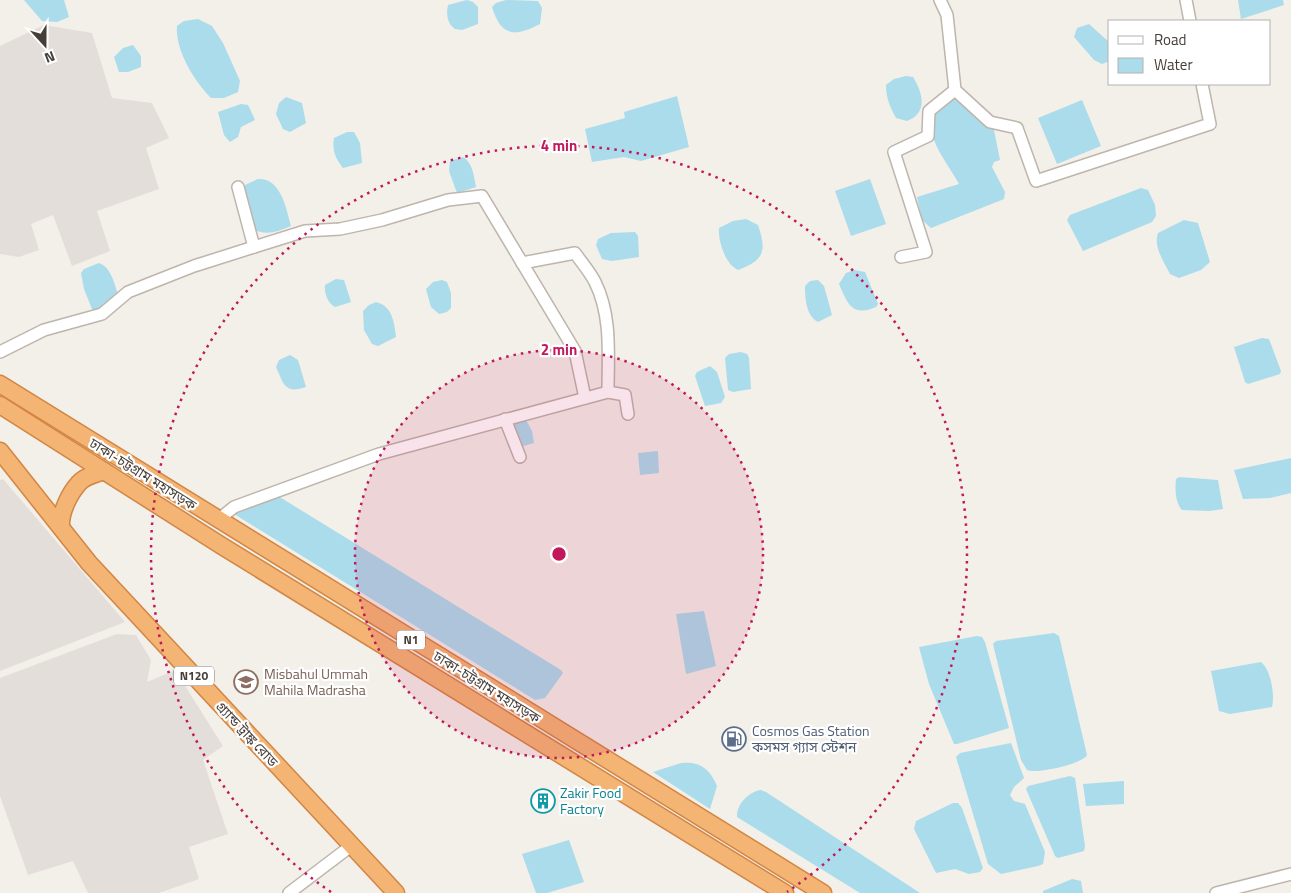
<svg xmlns="http://www.w3.org/2000/svg" width="1291" height="893" viewBox="0 0 1291 893" font-family="'Titillium Web','Noto Sans Bengali',sans-serif">
	<style>
		.industrial { fill: #e3deda }
		.water { fill: #aadcec }
		.lines { fill: none; stroke-linecap: round; stroke-linejoin: round }
		.minor-casing { stroke: #beb5ac; stroke-width: 14 }
		.highway-casing { stroke: #d38643; stroke-width: 19 }
		.minor { stroke: #fff; stroke-width: 11 }
		.highway { stroke: #f4b473; stroke-width: 16 }
		.ring { fill: none; stroke: #c2185b; stroke-width: 2.5; stroke-dasharray: 2.5 5 }
		.labels { text-anchor: middle; stroke-width: 4.5; stroke-linejoin: round; paint-order: stroke }
		.shield { fill: #fff; stroke: #7e7874; stroke-width: 1 }
		.shield-label { font-size: 12px; font-weight: bold; fill: #473e38 }
		.street-label { font-size: 14px; fill: #473e38; stroke: #fff }
		.education-label { font-size: 14px; fill: #785e54; stroke: #fff; text-anchor: start }
		.service-label { font-size: 14px; fill: #4e5e75; stroke: #fff; text-anchor: start }
		.culture-label { font-size: 14px; fill: #0d838f; stroke: #fff; text-anchor: start }
		.centre { fill: #c2185b; stroke: #fff; stroke-width: 2.5 }
		.ring-label { font-size: 15px; text-anchor: middle; font-weight: bold; fill: #c2185b; stroke: #fff; stroke-width: 4.5; stroke-linejoin: round; paint-order: stroke }
	</style>
	<rect width="100%" height="100%" fill="#f3efe9"/>
	<g class="industrial">
		<path d="M44 25 92 33 112 98 152 103 169 138 146 148 159 189 97 211 110 251 72 266 53 215 31 224 39 250 19 257 0 254V46Z"/>
		<path d="M3 479 125 622 0 671V480Z"/>
		<path d="M117 634 136 635 151 660 147 682 175 670 223 746 203 760 228 834 189 847 199 879 159 893H88L73 861 28 875 0 796V678Z"/>
	</g>
	<g class="water">
		<path d="M24 0H64L69 17 57 22 42 21Z"/>
		<path d="M467 0 473 2 478 7V24L462 30 455 29C447 24 446 13 448 5Z"/>
		<path d="M506 0 538 1 542 8 540 24C515 37 501 37 492 7L496 3Z"/>
		<path d="M1238 0H1283L1284 5 1241 19Z"/>
		<path d="M198 19 212 26 223 43 240 81 238 92 224 98H211C194 81 175 50 177 26L184 21Z"/>
		<path d="M1089 24 1110 43V61L1102 64 1094 60 1074 37 1077 28Z"/>
		<path d="M133 45 141 56V67L128 72H119L114 57 123 48Z"/>
		<path d="M906 76 913 77C923 93 928 113 907 121L896 118C890 107 886 98 886 85L894 79Z"/>
		<path d="M677 96 689 147 641 161 624 157 592 162 585 129 625 118 624 112Z"/>
		<path d="M956 96 994 130 1000 160 994 162 992 167 1005 192 1004 199 931 228 922 220 917 197 959 184C949 164 922 136 935 113 939 106 950 100 956 96Z"/>
		<path d="M286 97 302 103 306 123 290 132 283 129 276 114 279 103Z"/>
		<path d="M1082 100 1101 146 1057 164 1038 118Z"/>
		<path d="M241 104 248 105 255 120 241 127 238 137 230 142 224 135 218 112Z"/>
		<path d="M347 132H354L360 143 362 163 343 168C335 158 332 150 334 138Z"/>
		<path d="M463 157C473 163 474 177 476 187L457 193 449 171 450 161Z"/>
		<path d="M258 179C281 178 286 208 291 226 279 231 267 236 255 230L242 190 245 185Z"/>
		<path d="M870 179 886 224 851 236 835 191Z"/>
		<path d="M1141 188 1148 190 1155 205 1156 216 1152 222 1083 251 1067 220 1070 215Z"/>
		<path d="M746 219 758 225C767 252 764 260 738 270 725 264 718 241 719 228L733 221Z"/>
		<path d="M1184 220 1198 223 1210 262 1201 270 1179 278 1170 274C1164 262 1153 246 1158 233Z"/>
		<path d="M635 232 638 236 639 257 612 261 602 259 596 245 598 239 611 233Z"/>
		<path d="M99 263C111 267 114 283 118 294L97 309H92L84 289 81 273 84 269Z"/>
		<path d="M854 270 865 272 878 304 876 307C853 317 848 305 839 284L846 273Z"/>
		<path d="M336 279 344 280 351 302 335 307C328 303 324 294 325 285Z"/>
		<path d="M442 280 447 282 451 293V308L447 312 439 314 431 307 426 289 433 282Z"/>
		<path d="M818 280 824 286 832 315 818 322C806 316 805 298 805 286L810 281Z"/>
		<path d="M376 302C392 306 394 321 396 337L378 346 372 344 364 330 363 311 369 305Z"/>
		<path d="M1262 338 1269 339 1281 371 1280 374 1248 384 1245 382 1234 347Z"/>
		<path d="M741 352 747 354 749 358 751 389 733 392 728 390 725 358 729 354Z"/>
		<path d="M290 355 298 360 306 387C285 394 284 385 276 367L279 360Z"/>
		<path d="M710 366 717 372 725 397 721 403 705 406 695 376 697 372Z"/>
		<path d="M526 420 532 431 534 443 520 447 512 424Z"/>
		<path d="M658 451 659 473 640 475 638 453Z"/>
		<path d="M1291 458V493L1270 498 1243 499 1234 470Z"/>
		<path d="M1179 477 1218 480 1223 509 1209 511 1182 510C1175 502 1175 489 1176 479Z"/>
		<path d="M278 496 561 670 563 673 545 698 535 700 234 514Z"/>
		<path d="M704 611 716 666 686 674 676 614Z"/>
		<path d="M1054 633 1059 636 1087 755C1082 764 1043 772 1031 771L1027 770 1021 760 993 644 996 641Z"/>
		<path d="M977 636 982 637 985 642 1009 728 957 744H954L929 684 919 647Z"/>
		<path d="M1261 662C1271 670 1275 695 1272 707L1230 714 1219 711 1211 671Z"/>
		<path d="M1011 743 1024 778 1014 787 1010 795 1014 801 1025 804 1045 852 1043 864 1038 866 1001 874 988 864 956 757 960 753Z"/>
		<path d="M681 763C700 761 710 769 717 786L710 809 653 772Z"/>
		<path d="M1070 776 1075 778 1085 846 1084 851 1058 858 1055 856 1026 789 1028 786Z"/>
		<path d="M1124 781V804L1086 806 1083 784Z"/>
		<path d="M761 790 766 792 920 893H860L737 817C736 804 750 791 761 790Z"/>
		<path d="M953 803H958L962 808 983 868 980 872 969 874 955 869 936 873 914 829 916 821Z"/>
		<path d="M569 840 584 882 547 893H536L522 854Z"/>
		<path d="M1072 879 1081 881 1083 893H1043V891Z"/>
	</g>
	<g class="lines">
		<g class="minor-casing">
			<g id="minor">
				<path d="M940 0 947 15 955 90 990 122 1017 128 1036 181 1210 124 1202 84"/>
				<path d="M1186 0 1190 21"/>
				<path d="M254 247 305 231 340 229 382 220 448 200 482 196 575 351 585 398"/>
				<path d="M901 257 926 252 894 152 928 136 929 111 955 90"/>
				<path d="M522 263 575 253C582 263 590 272 595 282 612 316 608 355 608 392"/>
				<path d="M0 352 44 330 102 314 128 292 194 266 254 247 238 187"/>
				<path d="M505 419 520 457"/>
				<path d="M218 520 234 507 379 454 608 392 625 395 628 414"/>
				<path d="M289 893 351 846"/>
				<path d="M1216 893 1291 874"/>
			</g>
		</g>
		<g class="highway-casing">
			<g id="highway">
				<path d="M0 384 823 893"/>
				<path d="M0 405 222 546 785 893"/>
				<path d="M0 451 89 563 396 893"/>
				<path d="M61 527C60 513 69 494 79 483 85 476 96 474 104 471"/>
			</g>
		</g>
		<use href="#minor" class="minor"/>
		<use href="#highway" class="highway"/>
	</g>
	<circle cx="559" cy="554" r="204" fill="#c2185b" fill-opacity=".12"/>
	<g class="ring">
		<circle cx="559" cy="554" r="204"/>
		<path d="M331 892A408 408 0 1 1 787 892"/>
	</g>
	<defs>
		<g id="school-ring" transform="scale(1.25)"><circle r="9.5" fill="#fff" stroke="#8d6e63" stroke-width="1.5"/><path d="M0-5L7-2L0 1L-7-2ZM-4 1L0 2.5L4 1V4Q0 6-4 4Z" fill="#8d6e63"/></g>
		<g id="fuel-ring" transform="scale(1.25)"><circle r="9.5" fill="#fff" stroke="#5c6f8a" stroke-width="1.5"/><path d="M-5.5-6h7V0h2V4h1.3V-2.5L3-4.5l.8-.8L6-3V5H2.5V1h-1V6h-7ZM-4.2-4.7v3.2H.2V-4.7Z" fill="#5c6f8a"/></g>
		<g id="building-ring" transform="scale(1.25)"><circle r="9.5" fill="#fff" stroke="#0f9aa8" stroke-width="1.5"/><path d="M-4-6H4V6H1V3H-1V6H-4ZM-2.5-4.3h1.7v1.8h-1.7ZM.8-4.3h1.7v1.8H.8ZM-2.5-1h1.7V.8h-1.7ZM.8-1h1.7V.8H.8Z" fill="#0f9aa8"/></g>
	</defs>
	<g fill-rule="evenodd">
		<use href="#school-ring" x="246" y="682"/>
		<use href="#fuel-ring" x="734" y="739"/>
		<use href="#building-ring" x="543" y="801"/>
	</g>
	<g class="labels">
		<g class="shield">
			<rect x="397" y="630.5" width="28" height="19" rx="4"/>
			<rect x="174" y="666.5" width="40" height="19" rx="4"/>
		</g>
		<g class="shield-label">
			<text x="411" y="644">N1</text>
			<text x="194" y="680">N120</text>
		</g>
		<g class="street-label">
			<text transform="translate(143 474) rotate(32)" y="5">ঢাকা-চট্টগ্রাম মহাসড়ক</text>
			<text transform="translate(487 687) rotate(32)" y="5">ঢাকা-চট্টগ্রাম মহাসড়ক</text>
			<text transform="translate(247 734) rotate(47)" y="5">গ্র্যান্ড ট্রাঙ্ক রোড</text>
		</g>
		<g class="education-label">
			<text x="264" y="679">Misbahul Ummah<tspan x="264" dy="16">Mahila Madrasha</tspan></text>
		</g>
		<g class="service-label">
			<text x="752" y="736">Cosmos Gas Station<tspan x="752" dy="16">কসমস গ্যাস স্টেশন</tspan></text>
		</g>
		<g class="culture-label">
			<text x="560" y="798">Zakir Food<tspan x="560" dy="16">Factory</tspan></text>
		</g>
	</g>
	<circle cx="559" cy="554" r="8" class="centre"/>
	<g class="ring-label">
		<text x="559" y="151">4 min</text>
		<text x="559" y="355">2 min</text>
	</g>
	<rect x="1108" y="20" width="162" height="65" fill="#ffffff" stroke="#b5b2af"/>
	<rect x="1118" y="36" width="25" height="8" fill="#ffffff" stroke="#b5b2af"/>
	<text x="1154" y="45" font-size="15" fill="#473e38">Road</text>
	<rect x="1118" y="58" width="25" height="15" fill="#aadcec" stroke="#b5b2af"/>
	<text x="1154" y="70" font-size="15" fill="#473e38">Water</text>
	<g transform="translate(45 45) rotate(159)" stroke="#ffffff" stroke-width="4" paint-order="stroke">
	<path d="M0-4L9 19L0 12L-9 19Z" fill="#473e38"/>
	<text y="-8" font-size="14" font-weight="bold" text-anchor="middle" fill="#473e38">N</text>
	</g>
</svg>
